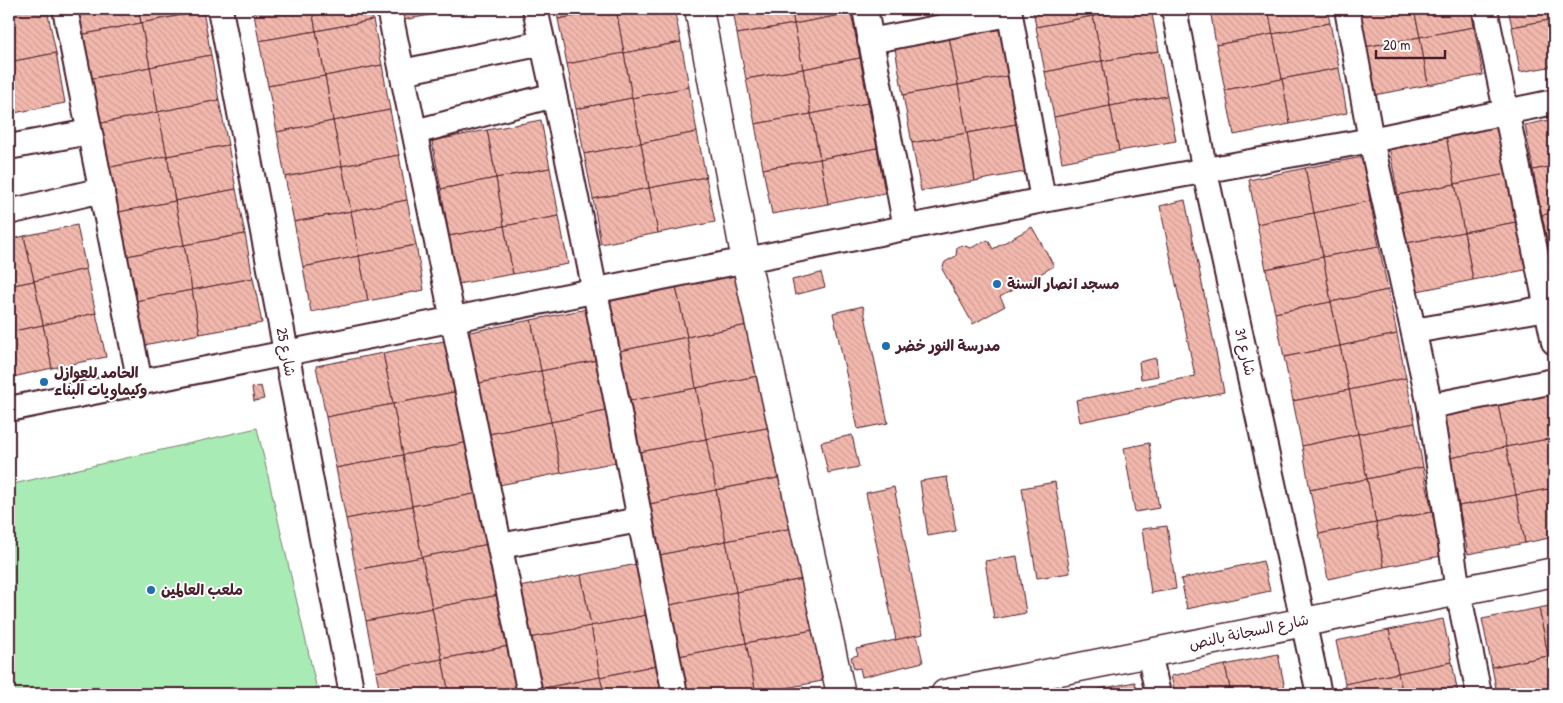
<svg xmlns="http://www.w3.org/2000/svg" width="1563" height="703" viewBox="0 0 1563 703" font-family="'Patrick Hand','Playpen Sans Arabic',sans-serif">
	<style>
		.green { fill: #a9ebb4; stroke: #7a8570 }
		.building { fill: url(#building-back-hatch); stroke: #4a1f2b }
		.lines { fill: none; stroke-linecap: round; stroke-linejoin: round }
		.minor-casing { stroke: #4a1f2b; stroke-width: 28 }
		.tertiary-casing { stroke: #4a1f2b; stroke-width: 31 }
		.minor { stroke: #fff; stroke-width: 24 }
		.tertiary { stroke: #fff; stroke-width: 28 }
		.poi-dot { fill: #1f6fb2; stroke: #fff; stroke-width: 2 }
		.labels { text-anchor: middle; stroke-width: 4; stroke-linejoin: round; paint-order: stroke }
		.poi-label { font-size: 15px; font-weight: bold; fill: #4a1f2b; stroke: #fff; text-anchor: start }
		.street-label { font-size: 15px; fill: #4a1f2b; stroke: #fff }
	</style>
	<defs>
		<pattern id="building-back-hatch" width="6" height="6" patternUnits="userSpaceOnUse" patternTransform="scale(1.25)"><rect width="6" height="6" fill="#f2b8ad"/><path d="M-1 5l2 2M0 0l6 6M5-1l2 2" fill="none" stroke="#d19e95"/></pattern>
	</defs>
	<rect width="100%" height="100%" fill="#fff"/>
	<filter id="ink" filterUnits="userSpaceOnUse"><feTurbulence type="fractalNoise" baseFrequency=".02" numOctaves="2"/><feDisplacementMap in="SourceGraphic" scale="10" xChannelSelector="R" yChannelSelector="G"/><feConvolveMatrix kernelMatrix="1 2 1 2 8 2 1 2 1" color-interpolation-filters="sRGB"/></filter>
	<g filter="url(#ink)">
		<path class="green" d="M257 428 318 694H9V485Z"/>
		<g class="building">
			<path d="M9 9H47L56 53 9 62Z"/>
			<path d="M75 9H139L141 23 80 35Z"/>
			<path d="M139 9H202L203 11 141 23Z"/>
			<path d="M253 9H312L316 31 259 41Z"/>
			<path d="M312 9H371L373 20 316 31Z"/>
			<path d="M401 9H458V10L403 20Z"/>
			<path d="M556 9H611L558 19Z"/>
			<path d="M616 9H674L681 42 624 53Z"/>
			<path d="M616 9 624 53 567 64 558 19Z"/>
			<path d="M733 9H792L794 24 737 34Z"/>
			<path d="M792 9H850L851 13 794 24Z"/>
			<path d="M1033 9H1092L1093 16 1036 27Z"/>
			<path d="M1092 9H1133L1093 16Z"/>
			<path d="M1133 9H1151L1159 51 1102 61 1093 16Z"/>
			<path d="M1210 9H1268L1273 34 1216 45Z"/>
			<path d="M1268 9H1327L1330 23 1273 34Z"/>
			<path d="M1358 9H1414L1420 37 1365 47Z"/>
			<path d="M1414 9H1471L1474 27 1420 37Z"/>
			<path d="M1508 9H1554V19L1512 27Z"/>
			<path d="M203 11 211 55 150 67 141 23Z"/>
			<path d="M851 13 860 58 803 69 794 24Z"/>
			<path d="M1093 16 1102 61 1045 72 1036 27Z"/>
			<path d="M1554 19V66L1520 72 1512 27Z"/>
			<path d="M373 20 382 65 325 76 316 31Z"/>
			<path d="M141 23 150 67 89 79 80 35Z"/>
			<path d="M1330 23 1339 68 1282 79 1273 34Z"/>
			<path d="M794 24 803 69 746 79 737 34Z"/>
			<path d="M1004 27 1013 75 958 85 949 37Z"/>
			<path d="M1474 27 1483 75 1428 85 1420 37Z"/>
			<path d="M316 31 325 76 268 86 259 41Z"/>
			<path d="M1273 34 1282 79 1225 90 1216 45Z"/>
			<path d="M949 37 958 85 903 95 895 48Z"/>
			<path d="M1420 37 1428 85 1374 95 1365 47Z"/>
			<path d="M681 42 689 87 632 98 624 53Z"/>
			<path d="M1159 51 1167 96 1110 106 1102 61Z"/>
			<path d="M56 53 65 103 9 114V62Z"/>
			<path d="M624 53 632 98 576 109 567 64Z"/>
			<path d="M211 55 219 100 158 112 150 67Z"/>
			<path d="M860 58 868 103 811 114 803 69Z"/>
			<path d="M1102 61 1110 106 1054 117 1045 72Z"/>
			<path d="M382 65 390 110 333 121 325 76Z"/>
			<path d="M150 67 158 112 97 124 89 79Z"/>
			<path d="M1339 68 1347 113 1290 124 1282 79Z"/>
			<path d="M803 69 811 114 755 124 746 79Z"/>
			<path d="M1013 75 1022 123 967 133 958 85Z"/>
			<path d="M325 76 333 121 277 132 268 86Z"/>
			<path d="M1282 79 1290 124 1234 135 1225 90Z"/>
			<path d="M958 85 967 133 912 143 903 95Z"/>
			<path d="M689 87 697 132 641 143 632 98Z"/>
			<path d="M1167 96 1176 141 1119 151 1110 106Z"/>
			<path d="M632 98 641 143 584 154 576 109Z"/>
			<path d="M219 100 228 145 167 156 158 112Z"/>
			<path d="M868 103 877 148 820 159 811 114Z"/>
			<path d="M1110 106 1119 151 1062 162 1054 117Z"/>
			<path d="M390 110 399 155 342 166 333 121Z"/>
			<path d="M158 112 167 156 106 168 97 124Z"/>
			<path d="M811 114 820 159 763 169 755 124Z"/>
			<path d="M1554 119V166L1533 170 1525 125Z"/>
			<path d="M541 120 550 168 496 178 487 130Z"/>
			<path d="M333 121 342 166 285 177 277 132Z"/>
			<path d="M1022 123 1030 171 975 181 967 133Z"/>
			<path d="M1502 125 1512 173 1455 184 1446 136Z"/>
			<path d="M487 130 496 178 441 189 432 141Z"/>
			<path d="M697 132 706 177 649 188 641 143Z"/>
			<path d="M967 133 975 181 921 191 912 143Z"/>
			<path d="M1446 136 1455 184 1398 195 1389 147Z"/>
			<path d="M641 143 649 188 593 199 584 154Z"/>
			<path d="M228 145 236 189 175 201 167 156Z"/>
			<path d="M877 148 885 193 828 204 820 159Z"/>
			<path d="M399 155 407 200 351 211 342 166Z"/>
			<path d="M167 156 175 201 114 213 106 168Z"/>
			<path d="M1362 157 1370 201 1314 213 1305 168Z"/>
			<path d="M820 159 828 204 772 214 763 169Z"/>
			<path d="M342 166 351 211 294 222 285 177Z"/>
			<path d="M1554 166V213L1542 215 1533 170Z"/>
			<path d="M550 168 559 216 504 226 496 178Z"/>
			<path d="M1305 168 1314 213 1257 224 1249 180Z"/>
			<path d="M1512 173 1521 221 1464 232 1455 184Z"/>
			<path d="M706 177 715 222 658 233 649 188Z"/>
			<path d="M496 178 504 226 449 236 441 189Z"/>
			<path d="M1455 184 1464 232 1407 243 1398 195Z"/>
			<path d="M649 188 658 233 601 244 593 199Z"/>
			<path d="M236 189 245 234 184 245 175 201Z"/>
			<path d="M407 200 416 245 359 256 351 211Z"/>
			<path d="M1185 200 1224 392 1080 422 1076 400 1195 376 1160 206Z"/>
			<path d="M175 201 184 245 122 257 114 213Z"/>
			<path d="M1370 201 1379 246 1323 257 1314 213Z"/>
			<path d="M351 211 359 256 303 267 294 222Z"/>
			<path d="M1314 213 1323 257 1266 269 1257 224Z"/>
			<path d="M1554 213V259L1551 260 1542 215Z"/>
			<path d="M559 216 568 264 513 274 504 226Z"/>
			<path d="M1521 221 1530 269 1473 280 1464 232Z"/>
			<path d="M77 225 86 269 34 281 24 236Z"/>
			<path d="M504 226 513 274 458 284 449 236Z"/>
			<path d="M1032 227 1054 266 1000 297 1005 306 973 324 942 269 945 262 956 256 957 247 962 245 971 248 988 240 993 249Z"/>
			<path d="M1464 232 1473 280 1417 291 1407 243Z"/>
			<path d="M245 234 253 278 192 290 184 245Z"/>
			<path d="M24 236 34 281 9 286V240Z"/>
			<path d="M184 245 192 290 131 302 122 257Z"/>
			<path d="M416 245 424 290 368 301 359 256Z"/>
			<path d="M1379 246 1388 290 1331 302 1323 257Z"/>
			<path d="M359 256 368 301 311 312 303 267Z"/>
			<path d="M1323 257 1331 302 1275 313 1266 269Z"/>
			<path d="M1554 259V278L1551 260Z"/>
			<path d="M86 269 96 313 43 325 34 281Z"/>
			<path d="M743 273 753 324 687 337 676 287Z"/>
			<path d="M821 273 825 287 795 295 792 280Z"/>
			<path d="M253 278 262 323 200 334 192 290Z"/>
			<path d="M34 281 43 325 9 332V286Z"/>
			<path d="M676 287 687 337 620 351 610 300Z"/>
			<path d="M192 290 200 334 139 346 131 302Z"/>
			<path d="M1388 290 1397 334 1340 346 1331 302Z"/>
			<path d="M1331 302 1340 346 1284 357 1275 313Z"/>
			<path d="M863 306 888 423 858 429 833 313Z"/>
			<path d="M597 307 608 358 541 371 531 320Z"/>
			<path d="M96 313 106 357 52 368 43 325Z"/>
			<path d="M531 320 541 371 474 384 465 333Z"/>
			<path d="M753 324 763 375 696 388 687 337Z"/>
			<path d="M43 325 52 368 9 378V332Z"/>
			<path d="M1397 334 1406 378 1349 390 1340 346Z"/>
			<path d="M687 337 696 388 630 401 620 351Z"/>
			<path d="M449 340 459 391 393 404 383 353Z"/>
			<path d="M1340 346 1349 390 1293 401 1284 357Z"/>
			<path d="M383 353 393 404 326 417 316 366Z"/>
			<path d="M608 358 617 409 551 422 541 371Z"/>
			<path d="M1156 358 1158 376 1141 379 1139 362Z"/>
			<path d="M541 371 551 422 484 435 474 384Z"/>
			<path d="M763 375 773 427 706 439 696 388Z"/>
			<path d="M1406 378 1415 423 1358 434 1349 390Z"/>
			<path d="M261 386 264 399 254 401 252 388Z"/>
			<path d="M696 388 706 439 640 452 630 401Z"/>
			<path d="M1349 390 1358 434 1302 446 1293 401Z"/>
			<path d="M459 391 469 442 403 455 393 404Z"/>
			<path d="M1554 391V438L1506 447 1497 399Z"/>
			<path d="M1497 399 1506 447 1450 458 1440 410Z"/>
			<path d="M393 404 403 455 336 468 326 417Z"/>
			<path d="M617 409 627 460 561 473 551 422Z"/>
			<path d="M551 422 561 473 494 486 484 435Z"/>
			<path d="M1415 423 1423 467 1367 479 1358 434Z"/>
			<path d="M773 427 783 477 716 490 706 439Z"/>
			<path d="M1358 434 1367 479 1310 490 1302 446Z"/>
			<path d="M852 435 859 467 828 473 821 442Z"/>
			<path d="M1554 438V488L1516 495 1506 447Z"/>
			<path d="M706 439 716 490 650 504 640 452Z"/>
			<path d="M469 442 479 493 412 506 403 455Z"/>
			<path d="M1149 443 1159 508 1135 512 1124 448Z"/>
			<path d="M1506 447 1516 495 1459 506 1450 458Z"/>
			<path d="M403 455 412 506 346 519 336 468Z"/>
			<path d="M1423 467 1432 512 1376 523 1367 479Z"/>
			<path d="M783 477 793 528 726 541 716 490Z"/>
			<path d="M947 477 956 531 928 536 920 481Z"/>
			<path d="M1367 479 1376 523 1319 534 1310 490Z"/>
			<path d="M1055 482 1070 573 1037 578 1022 488Z"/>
			<path d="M894 487 923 634 896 640 866 493Z"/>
			<path d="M1554 488V537L1525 543 1516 495Z"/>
			<path d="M716 490 726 541 660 555 650 504Z"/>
			<path d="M479 493 489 544 422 557 412 506Z"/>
			<path d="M1516 495 1525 543 1468 554 1459 506Z"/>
			<path d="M412 506 422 557 356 570 346 519Z"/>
			<path d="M1432 512 1441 556 1384 567 1376 523Z"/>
			<path d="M1376 523 1384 567 1328 579 1319 534Z"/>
			<path d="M1167 526 1176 589 1151 593 1142 529Z"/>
			<path d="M793 528 803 579 736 592 726 541Z"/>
			<path d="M726 541 736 592 670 605 660 555Z"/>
			<path d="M489 544 499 595 432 608 422 557Z"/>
			<path d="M1017 556 1026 613 994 619 985 561Z"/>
			<path d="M422 557 432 608 366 621 356 570Z"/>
			<path d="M1263 561 1270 591 1187 609 1181 579Z"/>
			<path d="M647 562 657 613 591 626 581 575Z"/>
			<path d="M581 575 591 626 524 639 514 588Z"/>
			<path d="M803 579 813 630 746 643 736 592Z"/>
			<path d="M736 592 746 643 679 656 670 605Z"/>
			<path d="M499 595 509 646 442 659 432 608Z"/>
			<path d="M1554 605V655L1548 656 1539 608Z"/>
			<path d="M432 608 442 659 376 672 366 621Z"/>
			<path d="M1539 608 1548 656 1492 667 1482 619Z"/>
			<path d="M657 613 667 663 600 677 591 626Z"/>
			<path d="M1443 619 1452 662 1398 673 1389 630Z"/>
			<path d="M591 626 600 677 534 690 524 639Z"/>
			<path d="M813 630 822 681 756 694 746 643Z"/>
			<path d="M1389 630 1398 673 1345 684 1336 641Z"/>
			<path d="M917 635 923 662 862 677 860 668 854 669 851 657 858 655 856 649Z"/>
			<path d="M746 643 756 694H687L679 656Z"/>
			<path d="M509 646 518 694H449L442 659Z"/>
			<path d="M1278 654 1286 694H1231L1225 665Z"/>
			<path d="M1554 655V686L1548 656Z"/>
			<path d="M1548 656 1554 694H1497L1492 667Z"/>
			<path d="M442 659 449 694H380L376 672Z"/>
			<path d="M1452 662 1458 694H1403L1398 673Z"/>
			<path d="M667 663 673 694H604L600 677Z"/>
			<path d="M1225 665 1231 694H1175L1171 676Z"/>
			<path d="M1398 673 1403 694H1347L1345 684Z"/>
			<path d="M600 677 604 694H535L534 690Z"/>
			<path d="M1135 682 1138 694H1079V693Z"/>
		</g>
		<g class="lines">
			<g class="minor-casing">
				<g id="minor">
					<path d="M65 9 140 383"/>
					<path d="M220 9 352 694"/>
					<path d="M389 9 530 694"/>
					<path d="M535 9C587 236 628 466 675 694"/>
					<path d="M865 9 906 228"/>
					<path d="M1009 9 1043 200"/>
					<path d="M1174 9 1205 172 1319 694"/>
					<path d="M1347 9 1371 140 1430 406 1458 591 1479 694"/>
					<path d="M1485 9 1554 342"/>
					<path d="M870 41 1009 14"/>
					<path d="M402 72 543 43"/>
					<path d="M415 132 554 95"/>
					<path d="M9 147 89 132"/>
					<path d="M9 212 102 190"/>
					<path d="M1414 331 1547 308"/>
					<path d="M1430 406 1554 381"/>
					<path d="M9 409 1043 200 1371 140 1554 102"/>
					<path d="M501 546 639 520"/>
					<path d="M1149 653 1158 694"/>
				</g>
			</g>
			<g class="tertiary-casing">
				<g id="tertiary">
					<path d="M699 9 746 261 841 694"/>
					<path d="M945 694 1554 572"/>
				</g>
			</g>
			<use href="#minor" class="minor"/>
			<use href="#tertiary" class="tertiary"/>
		</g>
	</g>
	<g class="poi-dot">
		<circle cx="997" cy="284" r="5"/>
		<circle cx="886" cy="346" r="5"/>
		<circle cx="44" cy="382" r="5"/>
		<circle cx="151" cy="590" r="5"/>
	</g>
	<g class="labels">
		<g class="poi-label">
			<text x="1007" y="289">مسجد انصار السنة</text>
			<text x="896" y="351">مدرسة النور خضر</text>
			<text x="54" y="378">الحامد للعوازل<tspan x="54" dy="17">وكيماويات البناء</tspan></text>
			<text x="161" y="595">ملعب العالمين</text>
		</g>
		<g class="street-label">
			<text transform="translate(286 352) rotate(79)" y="5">شارع 25</text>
			<text transform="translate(1245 352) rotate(77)" y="5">شارع 31</text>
			<text transform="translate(1249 632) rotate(-12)" y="5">شارع السجانة بالنص</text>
		</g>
	</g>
	<rect width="1563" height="703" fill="none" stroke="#fff" stroke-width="30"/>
	<rect x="15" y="15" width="1533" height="673" fill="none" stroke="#4a1f2b" stroke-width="2" filter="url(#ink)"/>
	<path d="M1376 50v8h69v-8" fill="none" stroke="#4a1f2b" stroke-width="2.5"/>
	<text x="1383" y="50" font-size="15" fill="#4a1f2b" stroke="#ffffff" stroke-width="4" paint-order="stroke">20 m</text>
</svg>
